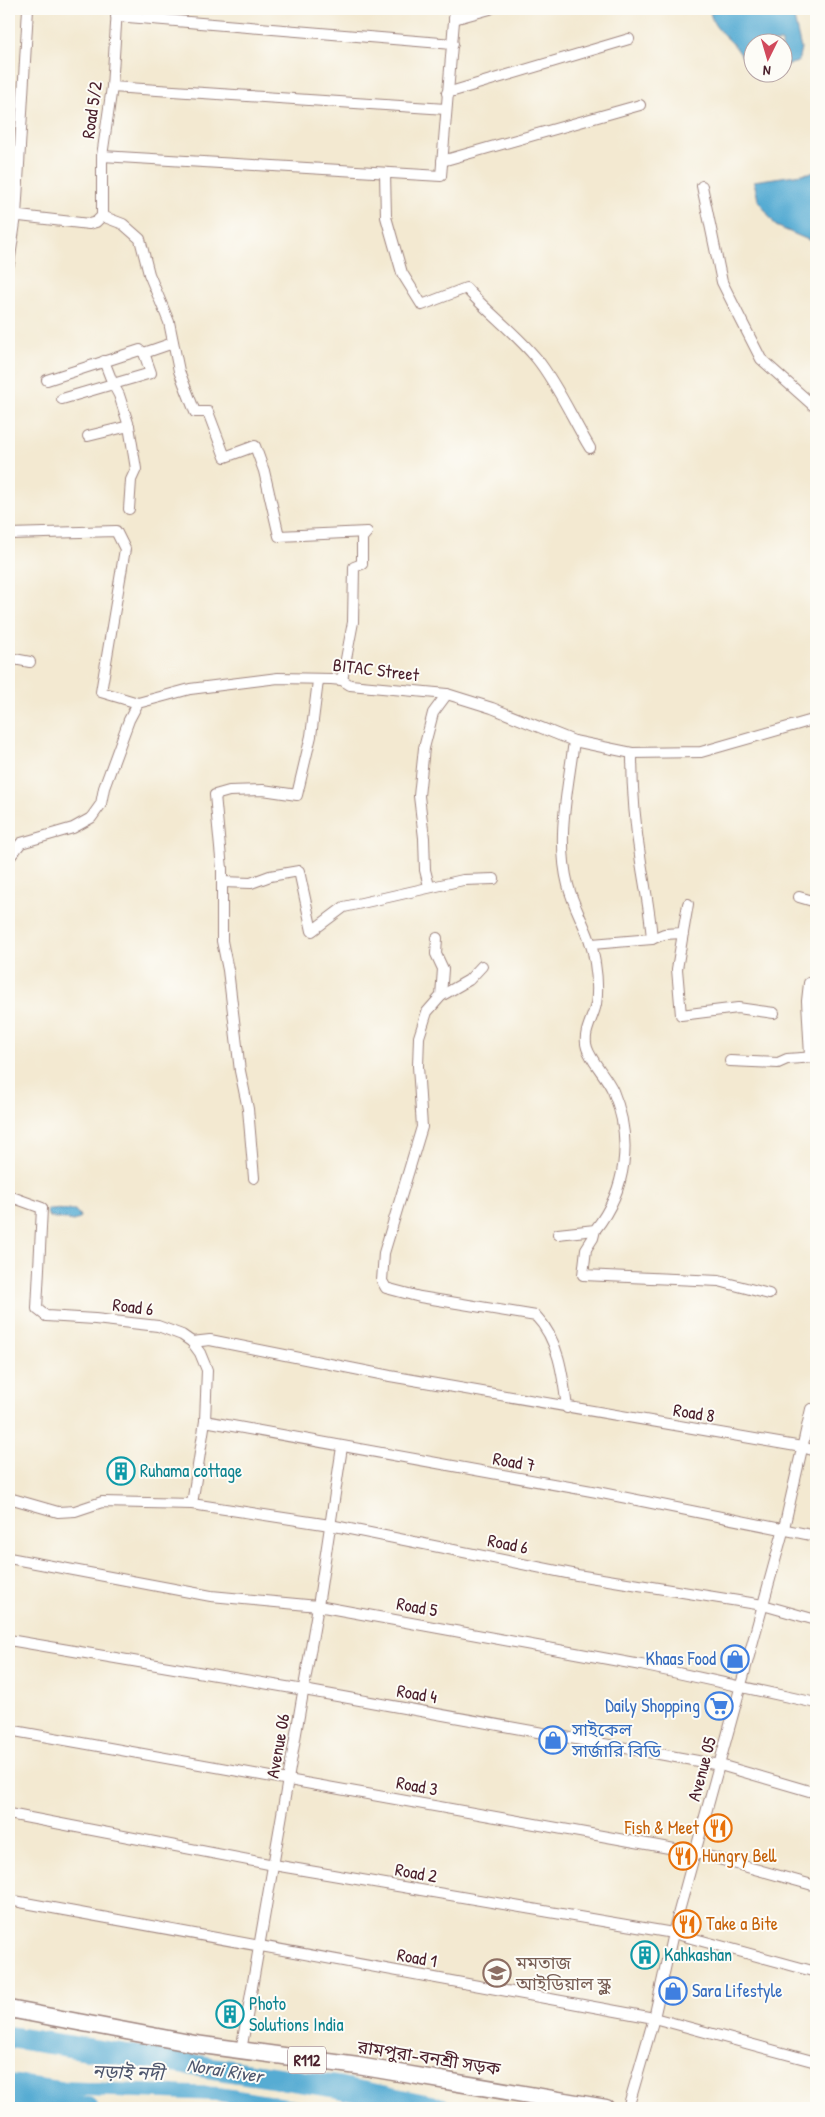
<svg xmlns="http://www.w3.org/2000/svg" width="825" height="2117" viewBox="0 0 825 2117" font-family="'Patrick Hand','Noto Sans Bengali',sans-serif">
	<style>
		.water { fill: #57acd3; stroke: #50667f }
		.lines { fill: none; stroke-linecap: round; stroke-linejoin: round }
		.canal { stroke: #57acd3; stroke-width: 14 }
		.river { stroke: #57acd3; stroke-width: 22 }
		.street-casing { stroke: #9e847e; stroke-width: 12 }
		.primary-casing { stroke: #9e847e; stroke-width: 19 }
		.street { stroke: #fff; stroke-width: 10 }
		.primary { stroke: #fff; stroke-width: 16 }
		.labels { text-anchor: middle; stroke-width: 4; stroke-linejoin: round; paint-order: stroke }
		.shield { fill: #fdfcf7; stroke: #806168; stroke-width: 1 }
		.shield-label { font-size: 16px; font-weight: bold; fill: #4a1f2b }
		.street-label { font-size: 18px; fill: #4a1f2b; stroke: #fdfcf7 }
		.culture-label { font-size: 18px; fill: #0d838f; stroke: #fdfcf7; text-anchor: start }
		.shop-label { font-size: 18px; fill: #366cbe; stroke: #fdfcf7; text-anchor: end }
		.food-label { font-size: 18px; fill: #c56008; stroke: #fdfcf7; text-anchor: start }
		.education-label { font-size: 18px; fill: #785e54; stroke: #fdfcf7; text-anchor: start }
		.water-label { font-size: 19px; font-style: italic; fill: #4f576e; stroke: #fdfcf7 }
	</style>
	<rect width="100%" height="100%" fill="#fdfcf7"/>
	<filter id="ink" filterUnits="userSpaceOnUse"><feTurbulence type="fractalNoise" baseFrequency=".02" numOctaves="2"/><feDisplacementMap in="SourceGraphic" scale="10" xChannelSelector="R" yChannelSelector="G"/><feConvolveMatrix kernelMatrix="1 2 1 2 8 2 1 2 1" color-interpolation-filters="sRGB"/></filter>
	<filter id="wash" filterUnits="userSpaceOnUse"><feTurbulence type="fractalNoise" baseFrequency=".0096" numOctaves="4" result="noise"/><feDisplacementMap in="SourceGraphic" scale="20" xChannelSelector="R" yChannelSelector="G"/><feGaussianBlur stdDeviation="1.12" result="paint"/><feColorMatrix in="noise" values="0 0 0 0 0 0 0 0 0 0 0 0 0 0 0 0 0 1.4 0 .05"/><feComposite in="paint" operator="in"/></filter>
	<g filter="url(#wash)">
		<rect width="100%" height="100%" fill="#f3e9d1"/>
		<g class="water">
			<path d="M710 9H792L801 49 798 62 783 66 782 42H752V68L748 67C744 61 741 54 737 49 726 34 711 29 710 9Z"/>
			<path d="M816 172V242H813L776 226 758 200 754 181Z"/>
			<path d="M48 1209 75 1210 80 1216 79 1219 74 1221 49 1217 47 1213Z"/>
		</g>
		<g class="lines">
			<path class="canal" d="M9 2081 60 2088 218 2094 305 2108"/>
			<g class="river">
				<path d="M9 2037 337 2087 440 2108"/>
				<path d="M9 2097 87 2108"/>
			</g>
		</g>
	</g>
	<g filter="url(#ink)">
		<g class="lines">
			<g class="street-casing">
				<g id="street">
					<path d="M116 16 453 44"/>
					<path d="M454 19 490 9"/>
					<path d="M112 87 446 109"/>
					<path d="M447 93 629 39"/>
					<path d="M102 156 441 176 455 9"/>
					<path d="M442 161 640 105"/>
					<path d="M385 173 386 217 402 273 422 305 466 288C488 313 515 332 537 359 557 384 573 420 590 448"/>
					<path d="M702 186 722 282 738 314 761 359 816 408"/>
					<path d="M11 215 89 224 96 222 102 216"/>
					<path d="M102 216 123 224 140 239 149 274 169 322 179 371 195 412H208L225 457 255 446 264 471 279 536 367 532"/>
					<path d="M102 216V156L112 87 117 9"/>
					<path d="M9 264 16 216 28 9"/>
					<path d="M47 380 140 350 144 353 173 343"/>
					<path d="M62 399 113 384 104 361"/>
					<path d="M88 436 129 426"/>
					<path d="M129 509 131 480 136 469 129 426 119 395 113 384 151 373 144 353"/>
					<path d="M9 534 116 531 125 549 101 692 138 703"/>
					<path d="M9 658 30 662"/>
					<path d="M342 680 353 622 354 567 362 564V538L367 532"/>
					<path d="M9 858 21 843 73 828 91 818 101 804 104 788 129 720 138 703 190 689 278 678 331 679 342 680 350 685 447 694 492 708 574 741 632 753 701 752 816 719"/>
					<path d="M222 882 251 883 270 876 299 871 312 931 344 907 463 880 494 879"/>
					<path d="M429 886 425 870 424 838 419 796 424 748 433 713 447 694"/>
					<path d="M799 897 816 902"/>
					<path d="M683 933 677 969 681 1015 738 1008 774 1013"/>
					<path d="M437 938 436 954 443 969 441 996"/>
					<path d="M652 939 664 934 683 933 688 904"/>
					<path d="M592 944 652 939C650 912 645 888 641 862 635 826 632 789 632 753"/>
					<path d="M482 966 469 980 441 996 427 1012 419 1037 418 1066 422 1127 384 1253 382 1281 386 1288 420 1297 536 1316C559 1340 563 1376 567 1408"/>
					<path d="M809 983 807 1001 810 1056"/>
					<path d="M730 1061 778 1063 787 1059 816 1057"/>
					<path d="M254 1178 248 1109 240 1071 228 970 222 941V869L215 795 229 791 263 790 297 795 311 736 318 681"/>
					<path d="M9 1196 42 1208 37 1309 46 1316 95 1319 158 1326 182 1335 192 1342 200 1353 207 1370 205 1421 192 1504 330 1525 577 1575 763 1605 816 1620"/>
					<path d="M595 1230 593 1238 586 1249 583 1275 719 1281 769 1294"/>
					<path d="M558 1234 595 1230C627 1189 633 1139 613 1091 607 1077 591 1061 587 1048 582 1033 593 1019 596 1004 598 992 597 976 595 963 591 932 575 913 568 885 556 838 568 789 574 741"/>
					<path d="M192 1342 210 1340 390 1376 802 1447 816 1451"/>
					<path d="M205 1421 597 1492 816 1536"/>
					<path d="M9 1498 58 1512 75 1511 102 1502 192 1504"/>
					<path d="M9 1558 211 1596 318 1606 641 1665 816 1703"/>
					<path d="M9 1640 304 1690 720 1765 816 1793"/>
					<path d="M9 1730 697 1853 816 1886"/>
					<path d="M9 1814 274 1865 673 1933 816 1972"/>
					<path d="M9 1900 654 2018 816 2062"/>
					<path d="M241 2051 318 1606 342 1447"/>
					<path d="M628 2108 654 2018 673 1933 784 1528 811 1409"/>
				</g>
			</g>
			<g class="primary-casing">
				<path id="primary" d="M9 2009 195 2044 358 2066 606 2108"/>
			</g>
			<use href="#street" class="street"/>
			<use href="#primary" class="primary"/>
		</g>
	</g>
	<defs>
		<g id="building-ring" transform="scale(1.4375)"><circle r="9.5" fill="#fdfcf7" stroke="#0f9aa8" stroke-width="1.5"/><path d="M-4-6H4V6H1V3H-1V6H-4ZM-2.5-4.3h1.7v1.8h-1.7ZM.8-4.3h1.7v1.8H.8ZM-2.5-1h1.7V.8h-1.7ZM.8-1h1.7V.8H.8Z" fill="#0f9aa8"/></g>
		<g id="shop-ring" transform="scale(1.4375)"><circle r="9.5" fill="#fdfcf7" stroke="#3f7fe0" stroke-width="1.5"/><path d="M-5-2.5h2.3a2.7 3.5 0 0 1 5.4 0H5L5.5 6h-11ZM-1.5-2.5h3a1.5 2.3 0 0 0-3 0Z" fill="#3f7fe0"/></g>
		<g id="supermarket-ring" transform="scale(1.4375)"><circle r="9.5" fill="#fdfcf7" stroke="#3f7fe0" stroke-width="1.5"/><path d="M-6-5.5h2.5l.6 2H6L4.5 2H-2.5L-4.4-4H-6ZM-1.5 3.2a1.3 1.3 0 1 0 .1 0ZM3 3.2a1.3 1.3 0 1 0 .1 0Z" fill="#3f7fe0"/></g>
		<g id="restaurant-ring" transform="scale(1.4375)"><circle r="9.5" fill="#fdfcf7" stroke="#e8710a" stroke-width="1.5"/><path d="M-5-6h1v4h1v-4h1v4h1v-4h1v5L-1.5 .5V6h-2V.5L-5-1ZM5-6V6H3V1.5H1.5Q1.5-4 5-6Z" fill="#e8710a"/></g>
		<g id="school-ring" transform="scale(1.4375)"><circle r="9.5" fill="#fdfcf7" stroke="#8d6e63" stroke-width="1.5"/><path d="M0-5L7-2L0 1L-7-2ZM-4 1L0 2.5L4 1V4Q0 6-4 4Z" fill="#8d6e63"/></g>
	</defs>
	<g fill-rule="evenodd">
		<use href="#building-ring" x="121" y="1471"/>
		<use href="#shop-ring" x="735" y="1659"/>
		<use href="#supermarket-ring" x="719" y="1706"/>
		<use href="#shop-ring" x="553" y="1740"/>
		<use href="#restaurant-ring" x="718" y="1828"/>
		<use href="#restaurant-ring" x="683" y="1856"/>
		<use href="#restaurant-ring" x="687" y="1924"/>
		<use href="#building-ring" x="645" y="1955"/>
		<use href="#school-ring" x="497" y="1973"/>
		<use href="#shop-ring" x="673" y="1991"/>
		<use href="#building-ring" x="230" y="2014"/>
	</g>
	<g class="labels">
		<rect class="shield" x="288" y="2046.5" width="38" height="27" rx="4"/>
		<g class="shield-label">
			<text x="307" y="2066">R112</text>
		</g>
		<g class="street-label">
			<text transform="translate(92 110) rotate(-82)" y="6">Road 5/2</text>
			<text transform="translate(376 670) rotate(7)" y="6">BITAC Street</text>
			<text transform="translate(133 1307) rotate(7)" y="6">Road 6</text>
			<text transform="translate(694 1413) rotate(9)" y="6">Road 8</text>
			<text transform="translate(514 1462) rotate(10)" y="6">Road 7</text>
			<text transform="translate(508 1544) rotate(11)" y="6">Road 6</text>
			<text transform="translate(417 1607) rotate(10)" y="6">Road 5</text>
			<text transform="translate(417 1694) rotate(10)" y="6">Road 4</text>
			<text transform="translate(278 1746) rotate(-80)" y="6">Avenue 06</text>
			<text transform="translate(702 1769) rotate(-75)" y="6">Avenue 05</text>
			<text transform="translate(417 1786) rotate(10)" y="6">Road 3</text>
			<text transform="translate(416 1873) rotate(10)" y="6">Road 2</text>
			<text transform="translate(417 1958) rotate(10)" y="6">Road 1</text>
			<text transform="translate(429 2058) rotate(9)" y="6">রামপুরা-বনশ্রী সড়ক</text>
		</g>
		<g class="culture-label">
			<text x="140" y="1477">Ruhama cottage</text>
			<text x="664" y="1961">Kahkashan</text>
			<text x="249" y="2010">Photo<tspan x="249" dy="21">Solutions India</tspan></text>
		</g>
		<g class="shop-label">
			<text x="716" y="1665">Khaas Food</text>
			<text x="700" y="1712">Daily Shopping</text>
			<text x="572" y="1736" text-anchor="start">সাইকেল<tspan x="572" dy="21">সার্জারি বিডি</tspan></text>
			<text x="692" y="1997" text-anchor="start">Sara Lifestyle</text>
		</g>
		<g class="food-label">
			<text x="699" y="1834" text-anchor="end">Fish &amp; Meet</text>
			<text x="702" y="1862">Hungry Bell</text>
			<text x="706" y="1930">Take a Bite</text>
		</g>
		<g class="education-label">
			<text x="516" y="1969">মমতাজ<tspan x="516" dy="21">আইডিয়াল স্কুল</tspan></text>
		</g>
		<g class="water-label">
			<text transform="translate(225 2070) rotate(9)" y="7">Norai River</text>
			<text transform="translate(128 2072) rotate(2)" y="7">নড়াই নদী</text>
		</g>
	</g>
	<rect width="825" height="2117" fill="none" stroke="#fdfcf7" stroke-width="30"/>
	<g transform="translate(768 58) rotate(185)"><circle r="24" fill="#fdfcf7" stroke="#b5a4a5"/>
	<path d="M0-4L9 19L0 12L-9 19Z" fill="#d1495b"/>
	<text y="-8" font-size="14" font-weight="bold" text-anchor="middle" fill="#4a1f2b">N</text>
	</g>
</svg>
